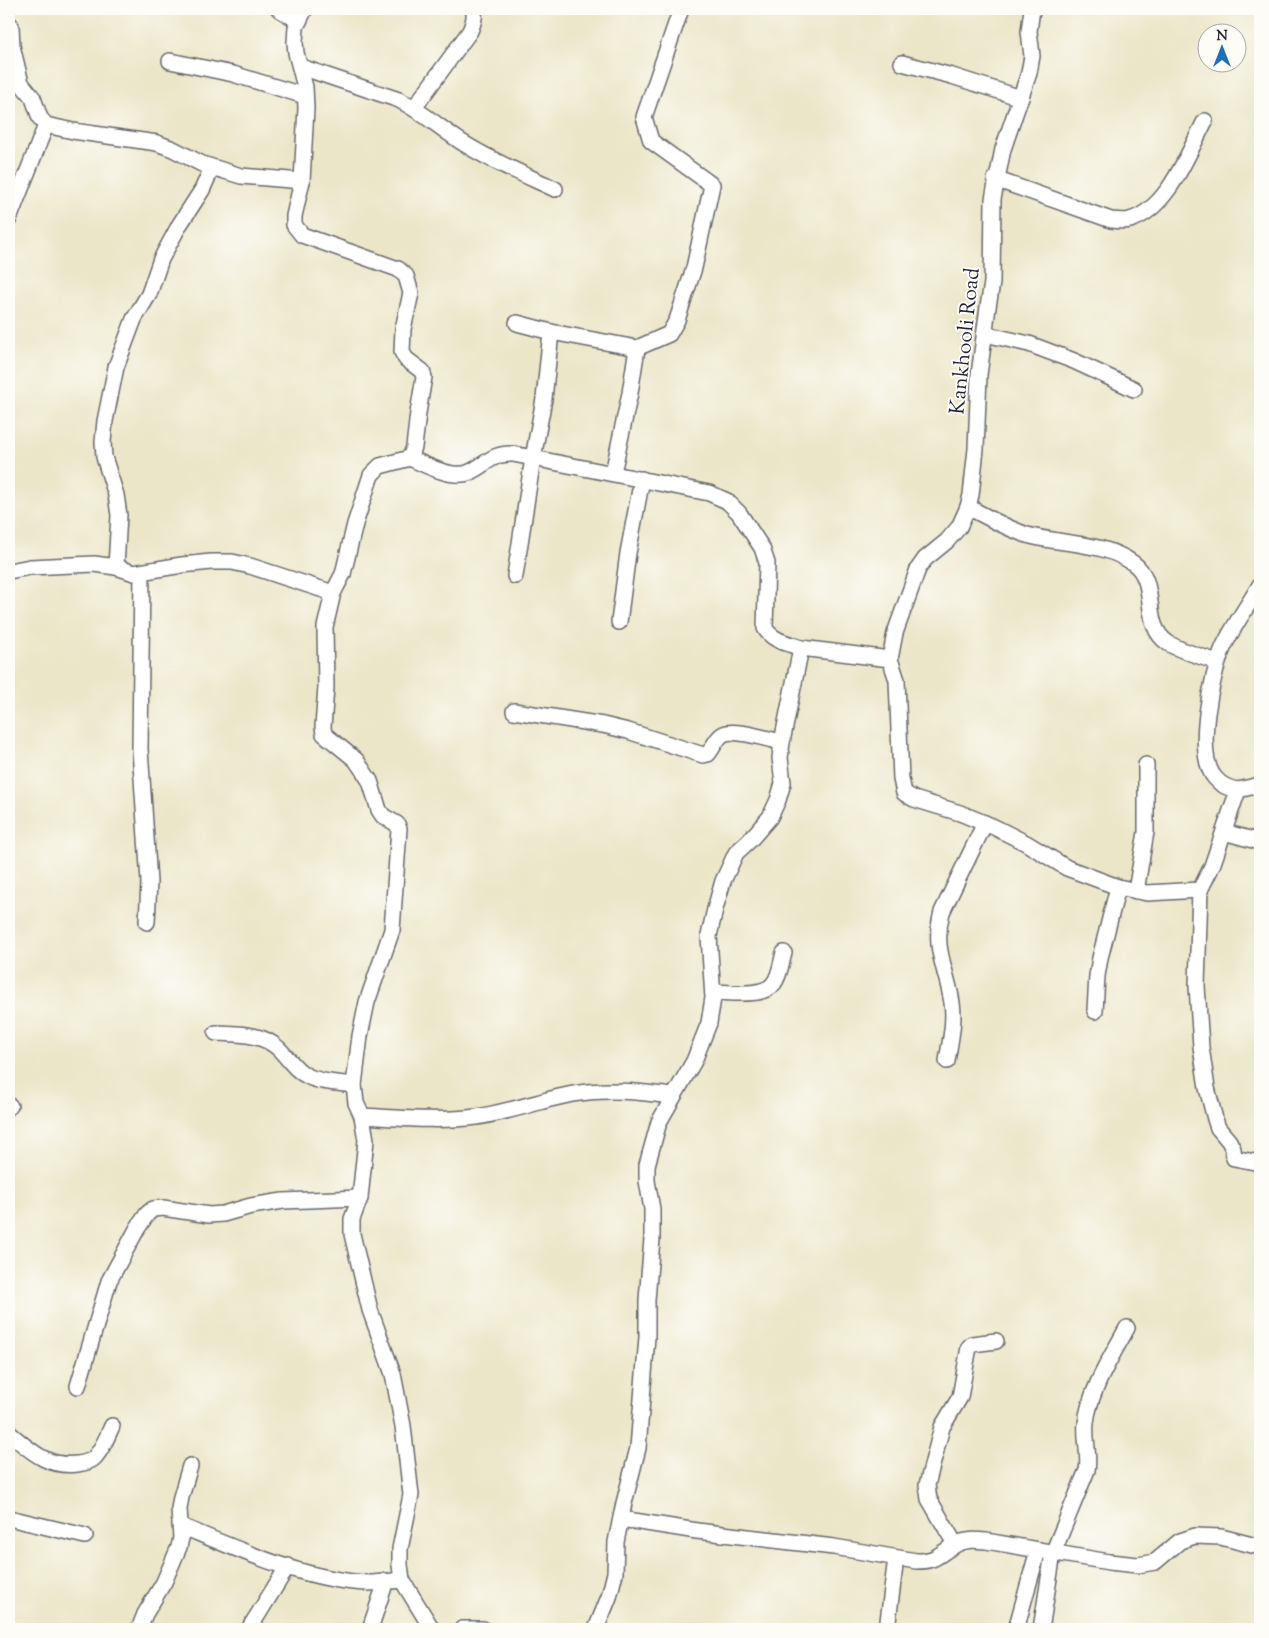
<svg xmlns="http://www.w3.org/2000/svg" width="1269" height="1638" viewBox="0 0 1269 1638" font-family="'Sorts Mill Goudy',serif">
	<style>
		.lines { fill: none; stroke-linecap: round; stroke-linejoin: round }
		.minor-casing { stroke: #68676c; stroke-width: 18 }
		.minor { stroke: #fff; stroke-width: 15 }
		.labels { text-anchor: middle; stroke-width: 4; stroke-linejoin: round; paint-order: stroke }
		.street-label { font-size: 21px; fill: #22223b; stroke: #fdfcf7 }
	</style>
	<rect width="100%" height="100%" fill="#fdfcf7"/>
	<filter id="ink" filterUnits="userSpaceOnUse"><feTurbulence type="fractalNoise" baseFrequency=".02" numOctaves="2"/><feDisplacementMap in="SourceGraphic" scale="10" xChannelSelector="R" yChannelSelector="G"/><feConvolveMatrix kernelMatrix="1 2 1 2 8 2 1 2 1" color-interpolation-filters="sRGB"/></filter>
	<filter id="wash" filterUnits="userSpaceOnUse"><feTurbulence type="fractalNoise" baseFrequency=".0096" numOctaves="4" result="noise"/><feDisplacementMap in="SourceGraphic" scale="20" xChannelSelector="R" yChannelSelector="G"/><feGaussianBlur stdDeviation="1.12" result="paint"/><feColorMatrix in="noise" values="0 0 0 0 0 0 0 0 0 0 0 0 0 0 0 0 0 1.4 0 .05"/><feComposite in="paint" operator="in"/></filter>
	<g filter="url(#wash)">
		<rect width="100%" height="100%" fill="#ebe6c8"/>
	</g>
	<g filter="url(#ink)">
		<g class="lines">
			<g class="minor-casing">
				<g id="minor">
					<path d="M279 9 299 21"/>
					<path d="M305 9 296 27 295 42 296 53 305 87 306 108 302 181 294 216V225L302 235 398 269 406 276 411 293 403 329 402 352 406 359 422 371 424 377 418 413 414 447 410 458 380 466 371 475 355 524 343 574 333 593 325 627 326 687 323 727 324 734 356 760 370 781 379 810 383 816 397 824 399 829 392 930 367 1002 360 1036 354 1085 356 1103 362 1116 366 1140 360 1198 352 1219V1234L370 1310 393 1374 403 1426 411 1495 400 1549V1565L402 1580 432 1629"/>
					<path d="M9 23 11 26 12 46 21 83 33 98 40 118 46 125 73 131 157 143 173 149 202 164 241 176 302 181"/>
					<path d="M170 61 233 74 305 96"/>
					<path d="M902 63 952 76 1021 98"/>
					<path d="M301 67 399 100C421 111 439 127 460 141 489 160 523 174 555 189"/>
					<path d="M414 108 470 31C473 24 476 16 473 9"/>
					<path d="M995 179 1111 220C1117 220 1124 222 1130 220 1168 209 1188 153 1205 121"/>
					<path d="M9 219 46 125"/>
					<path d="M517 323 551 332 637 348 669 334 677 320 694 268 712 185 651 141 644 117 681 9"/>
					<path d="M985 334 1029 344 1074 361 1134 389"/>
					<path d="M410 458C425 465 454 480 470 472 487 464 492 453 513 454L709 493 727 501 739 513 762 548 767 563 765 628C772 641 788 643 801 648L782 742 780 758 783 783 778 800 770 817 750 840 736 853 723 881 715 909 709 936 713 998 709 1023 694 1061 659 1122 647 1165V1181L652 1209V1239L647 1300V1337L638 1448 624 1503 616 1542 615 1573 609 1597 596 1629"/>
					<path d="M613 473 630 393 637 348"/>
					<path d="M968 507C987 517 1006 528 1027 535 1062 545 1102 541 1133 563 1160 582 1140 625 1168 643 1178 650 1205 658 1218 662"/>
					<path d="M116 567 119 515 116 495 104 457 103 442 105 421 116 367 134 319 149 294 161 259 180 224 202 190 212 168"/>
					<path d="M9 571 30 567 94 564 116 567 134 573 182 565 211 562H232L250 566 333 593"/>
					<path d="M142 572 140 749 149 882 147 922"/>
					<path d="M515 576 533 458 544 399 551 332"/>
					<path d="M619 622 628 553 642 479"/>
					<path d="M801 648 890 659"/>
					<path d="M890 659 895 633 918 569 925 559 947 541 959 527 968 507 971 495 976 449 979 375 988 307 992 283 993 199 1003 149 1029 73 1032 56 1029 31 1032 9"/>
					<path d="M890 659 897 680 901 779 904 793 914 799 960 813 994 827 1026 843 1067 868 1118 887 1147 893 1200 890"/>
					<path d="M514 711 603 725 628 731 703 755 708 754C713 748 716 739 722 735 732 727 769 740 782 742"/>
					<path d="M1260 785 1238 790 1212 866 1200 890 1197 986 1201 1047 1207 1088 1215 1119 1218 1128 1229 1141 1233 1149 1234 1158 1260 1163"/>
					<path d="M1238 790C1229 789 1221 785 1215 778 1194 754 1212 674 1223 648 1233 626 1248 606 1260 585"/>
					<path d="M1224 832 1260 842"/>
					<path d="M1136 891 1146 832V765"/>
					<path d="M713 992C728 992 764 998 774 983 780 975 781 963 784 953"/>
					<path d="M1095 1011 1097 976 1100 958 1118 887"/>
					<path d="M216 1033C237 1034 263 1033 279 1049 288 1058 296 1071 307 1076 321 1083 339 1083 354 1085"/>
					<path d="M947 1061C950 1042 955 1022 952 1003 947 968 932 950 942 912L985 823"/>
					<path d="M9 1106H10"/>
					<path d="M362 1116C400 1118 439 1122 477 1117 510 1112 541 1100 573 1094 606 1088 640 1092 672 1096"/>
					<path d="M78 1386 109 1281 137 1229 147 1214 153 1209 163 1208 209 1215 223 1214 251 1206 283 1201 360 1198"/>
					<path d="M9 1433C30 1450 47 1468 77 1464 83 1463 91 1462 95 1457 103 1448 107 1437 112 1426"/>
					<path d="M9 1518 85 1536"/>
					<path d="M621 1519 697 1531 834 1547 916 1561C938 1561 938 1554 955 1545 965 1539 976 1540 986 1541L1109 1562 1138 1565 1155 1562 1180 1541 1195 1536 1221 1537 1260 1547"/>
					<path d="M181 1526C237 1549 307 1581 368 1583 379 1583 391 1581 402 1580"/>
					<path d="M955 1544 929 1499 927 1485 942 1427 960 1397 969 1347 972 1344 996 1341"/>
					<path d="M139 1629 145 1614 164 1582 179 1547 181 1538 179 1509 181 1497 190 1466"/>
					<path d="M249 1629 288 1566"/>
					<path d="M370 1629 386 1581"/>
					<path d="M462 1629H483"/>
					<path d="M887 1629 896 1558"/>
					<path d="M1016 1629 1038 1550"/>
					<path d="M1041 1629 1053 1553 1087 1470C1090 1455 1084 1439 1086 1423 1089 1392 1112 1356 1127 1328"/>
				</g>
			</g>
			<use href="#minor" class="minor"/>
		</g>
	</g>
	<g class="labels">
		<g class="street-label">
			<text transform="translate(964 341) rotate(-84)" y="7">Kankhooli Road</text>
		</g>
	</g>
	<rect width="1269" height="1638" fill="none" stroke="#fdfcf7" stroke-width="30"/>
	<g transform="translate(1222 48)"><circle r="24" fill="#fdfcf7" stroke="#a5a5ac"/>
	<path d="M0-4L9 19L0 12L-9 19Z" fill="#1f6fb2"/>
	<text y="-8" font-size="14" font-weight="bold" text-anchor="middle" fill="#22223b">N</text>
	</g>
</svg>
